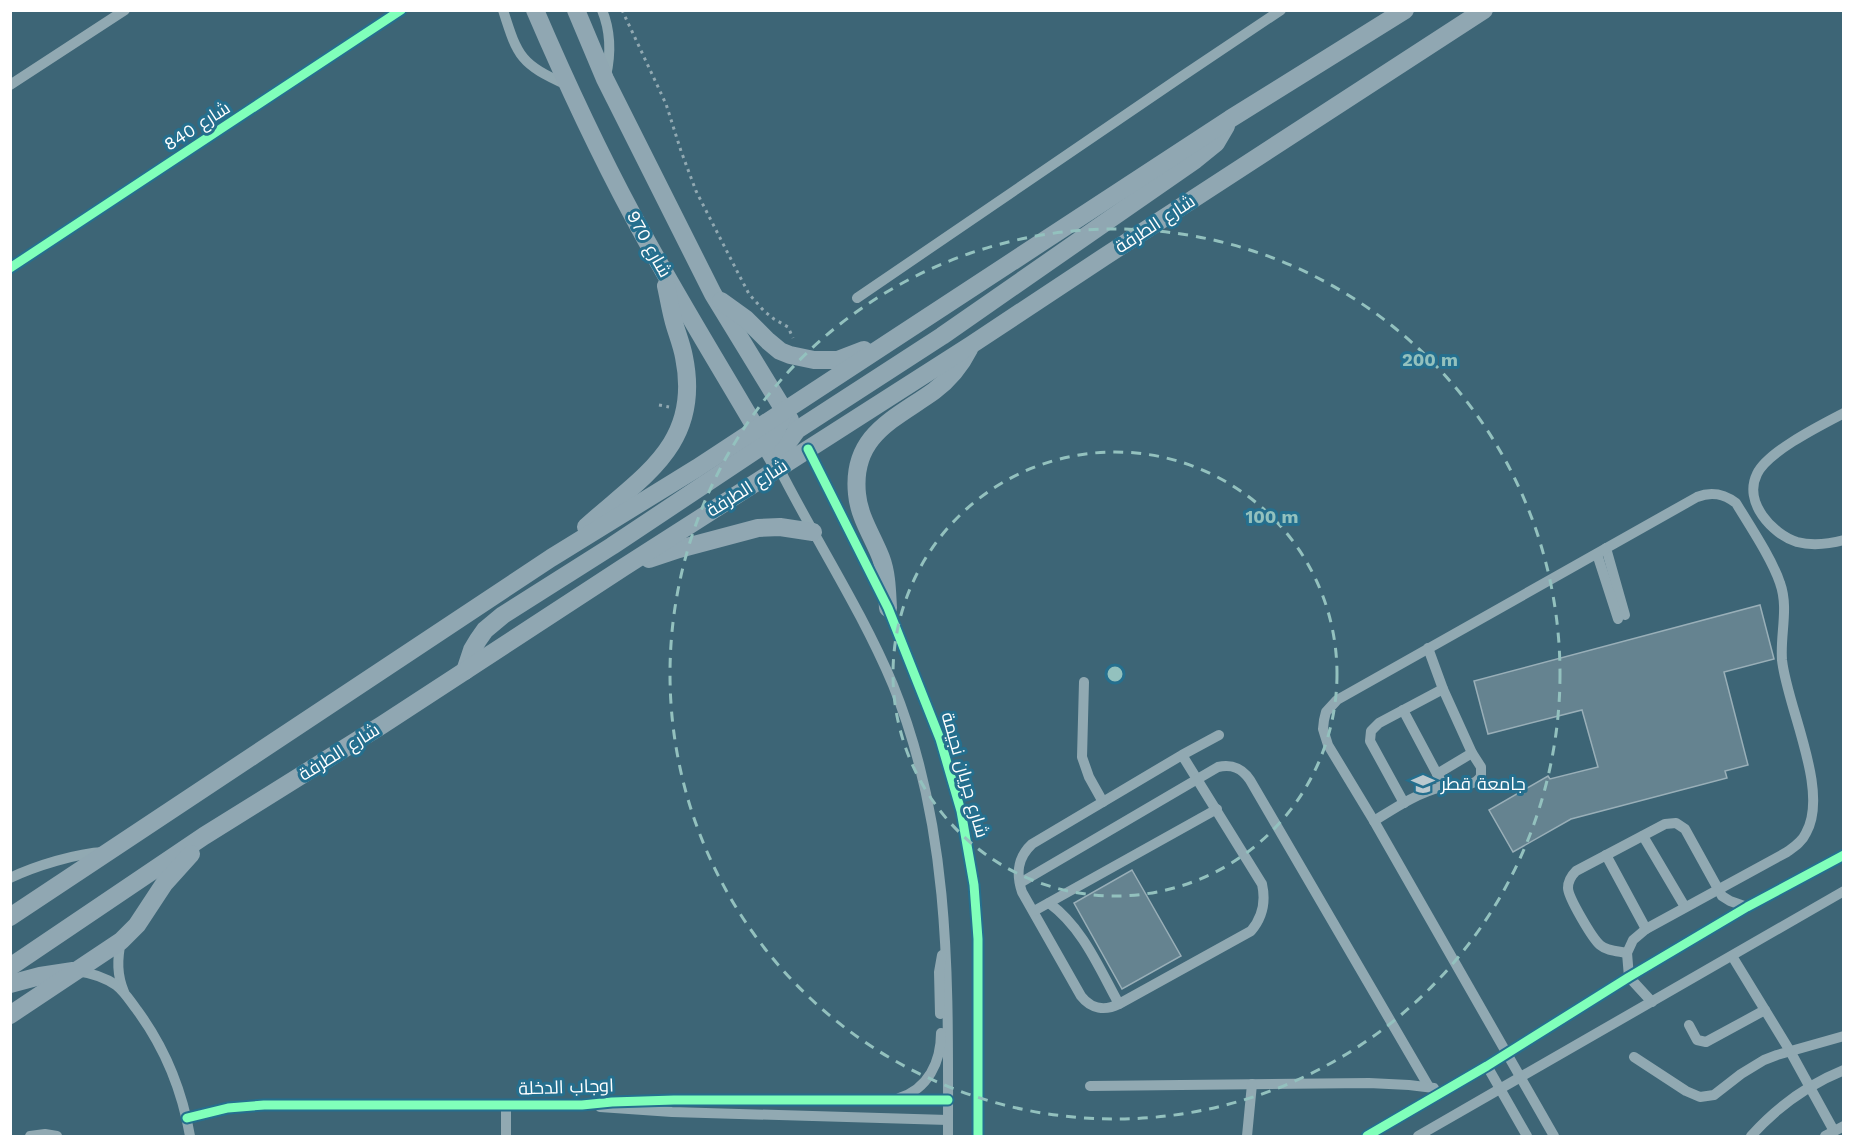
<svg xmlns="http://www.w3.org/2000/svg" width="1854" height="1147" viewBox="0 0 1854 1147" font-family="'Work Sans',Cairo,sans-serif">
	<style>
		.building { fill: #658390; stroke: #99afb8; stroke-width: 1.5 }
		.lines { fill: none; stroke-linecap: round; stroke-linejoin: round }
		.path { stroke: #91a9b2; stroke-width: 3; stroke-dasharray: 3 4.5; stroke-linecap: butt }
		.minor { stroke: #91a9b2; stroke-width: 10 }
		.major { stroke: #90a7b2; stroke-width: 18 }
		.cycleway-casing { stroke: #256f8e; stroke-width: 13 }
		.cycleway { stroke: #80ffba; stroke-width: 9 }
		.ring { fill: none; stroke: #93c1be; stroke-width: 3; stroke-dasharray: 10 8 }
		.labels { text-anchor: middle; stroke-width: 6; stroke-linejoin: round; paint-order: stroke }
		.street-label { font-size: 18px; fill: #fff; stroke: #256f8e }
		.poi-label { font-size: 18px; fill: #fff; stroke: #256f8e; text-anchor: start }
		.centre { fill: #93c1be; stroke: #256f8e; stroke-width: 3 }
		.ring-label { font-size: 18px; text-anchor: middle; font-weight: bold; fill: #93c1be; stroke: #256f8e; stroke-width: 6; stroke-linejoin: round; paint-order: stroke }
	</style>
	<rect width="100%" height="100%" fill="#3d6576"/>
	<g class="building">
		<path d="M1760 605 1774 659 1724 672 1748 765 1725 771 1727 778 1571 819 1513 852 1489 810 1548 776 1550 779 1598 767 1582 710 1488 734 1474 681Z"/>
		<path d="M1132 870 1181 956 1122 989 1074 903Z"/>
	</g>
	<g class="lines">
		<g class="path">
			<path d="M622 10 666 104 681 151 696 191 738 273 749 294 764 311 774 319 788 327 793 338"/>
			<path d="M659 405 669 407"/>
		</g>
		<g class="minor">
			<path d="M503 10C518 58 521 64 567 85"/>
			<path d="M602 10C611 32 611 54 606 76"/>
			<path d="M10 85 125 10"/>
			<path d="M10 268 401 10"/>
			<path d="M857 298 1181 77 1281 10"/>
			<path d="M1844 413C1821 425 1767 452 1757 474 1743 502 1772 534 1797 542 1812 546 1829 544 1844 540"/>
			<path d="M808 449 888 608 940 739 961 811 974 885 978 939V1136"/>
			<path d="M779 468C816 541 861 609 893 685 952 830 948 983 948 1136"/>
			<path d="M1606 548 1625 615"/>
			<path d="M1597 554 1618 619"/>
			<path d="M1084 682 1082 757 1089 777 1103 802"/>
			<path d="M1403 710 1444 787"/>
			<path d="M1182 755 1262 884C1266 902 1263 917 1251 931L1119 1004C1105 1011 1091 1009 1081 996L1022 892C1016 874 1017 858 1032 844L1182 755 1219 735"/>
			<path d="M1437 774 1472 753"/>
			<path d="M1404 803 1370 741 1371 731 1379 723 1443 689"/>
			<path d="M1374 821C1395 808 1417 793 1442 787 1455 784 1473 789 1481 776V767L1472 753 1443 689 1428 648"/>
			<path d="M1643 836 1685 907"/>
			<path d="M1606 855 1646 929"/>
			<path d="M10 878C35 866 77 853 104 852"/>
			<path d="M1020 883 1218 767C1232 764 1242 768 1250 780L1429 1087"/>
			<path d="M1049 903C1083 928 1099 968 1119 1004"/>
			<path d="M1034 911 1217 809"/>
			<path d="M121 941C117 960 117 975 124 992"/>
			<path d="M1627 953C1617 951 1607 951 1600 945 1592 938 1568 897 1568 888 1568 881 1571 876 1576 871L1665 824 1676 823 1685 829 1722 896 1730 901 1747 907"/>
			<path d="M1732 956 1790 1051 1834 1131"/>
			<path d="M77 971C91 973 104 977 116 985 125 992 130 1001 137 1010 165 1048 182 1090 190 1136"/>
			<path d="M940 1014 939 972 942 955"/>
			<path d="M1689 1025 1697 1040 1706 1042 1765 1010"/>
			<path d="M1634 1057 1686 1091 1700 1097 1714 1095 1741 1074 1764 1060 1777 1055 1844 1036"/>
			<path d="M1487 1066 1527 1136"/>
			<path d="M1090 1086 1369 1083 1409 1085 1434 1088"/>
			<path d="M899 1098C928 1089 941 1062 941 1033"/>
			<path d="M506 1105V1136"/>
			<path d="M600 1107 672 1112 948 1120"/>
			<path d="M187 1118 228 1108 264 1105H582L612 1102 674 1100H948"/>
			<path d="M30 1136 45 1134 57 1136"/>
			<path d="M1247 1136 1252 1084"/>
			<path d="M1367 1136 1487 1066 1629 977 1747 907 1844 855"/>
			<path d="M1418 1136 1844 891"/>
			<path d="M1554 1136 1374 821 1328 745 1323 729 1324 720 1326 712 1337 700 1697 497C1712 491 1724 494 1736 503 1750 526 1772 559 1780 583 1789 608 1780 634 1782 660 1787 707 1830 791 1806 833 1802 842 1794 847 1787 852L1646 929 1633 940 1627 953 1629 977 1652 1002"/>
			<path d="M1751 1136C1777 1107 1807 1085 1844 1070"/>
			<path d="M1825 1136 1844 1126"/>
		</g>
		<g class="major">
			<path d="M535 10C565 80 597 149 633 216 679 302 731 384 779 468"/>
			<path d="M576 10 605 79 713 294 790 420"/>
			<path d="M721 301 746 319 768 341 780 351 790 355 814 360H838L864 350"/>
			<path d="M779 468 784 448 797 430 942 336 1195 160 1216 143 1226 126"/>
			<path d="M586 527C642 476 702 445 684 357 682 346 678 336 675 326 671 313 669 299 666 286"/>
			<path d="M649 559 679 549 758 528 780 527 813 532"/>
			<path d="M888 608C887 591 887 574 881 558 873 537 859 517 857 494 851 435 895 419 934 391 950 379 961 365 969 349"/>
			<path d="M465 671 472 650 478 640 485 630 503 615 612 546 765 444C776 434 780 424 784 410"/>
			<path d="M10 917 551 558 697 468 1230 119 1405 10"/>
			<path d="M10 967 204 836 382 725 624 567 971 345 1104 257 1484 10"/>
			<path d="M10 984 40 976 73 971"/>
			<path d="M10 1015 121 941 137 925 164 884 191 854"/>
		</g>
		<g class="cycleway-casing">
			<g id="cycleway">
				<path d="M10 268 401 10"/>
				<path d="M808 449 888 608 940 739 961 811 974 885 978 939V1136"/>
				<path d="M187 1118 228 1108 264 1105H582L612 1102 674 1100H948"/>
				<path d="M1367 1136 1487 1066 1629 977 1747 907 1844 855"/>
			</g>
		</g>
		<use href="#cycleway" class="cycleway"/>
	</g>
	<g class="ring">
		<circle cx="1115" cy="674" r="222"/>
		<circle cx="1115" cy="674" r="445"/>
	</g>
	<defs>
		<g id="university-bare" transform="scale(1.8)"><path d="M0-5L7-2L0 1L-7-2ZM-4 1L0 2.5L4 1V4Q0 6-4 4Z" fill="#bbc9cf" stroke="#256f8e" stroke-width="2.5" paint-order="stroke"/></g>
	</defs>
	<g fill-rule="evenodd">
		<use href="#university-bare" x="1423" y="784"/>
	</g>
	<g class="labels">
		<g class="street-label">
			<text transform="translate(197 126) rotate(-33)" y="6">شارع 840</text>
			<text transform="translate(1155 224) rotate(-33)" y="6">شارع الطرفة</text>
			<text transform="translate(649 244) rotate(61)" y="6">شارع 970</text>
			<text transform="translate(747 488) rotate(-32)" y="6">شارع الطرفة</text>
			<text transform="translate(339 752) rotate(-32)" y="6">شارع الطرفة</text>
			<text transform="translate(965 775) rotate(74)" y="6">شارع جريان نجيمة</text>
			<text transform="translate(566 1087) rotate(-2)" y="6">اوجاب الدخلة</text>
		</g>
		<g class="poi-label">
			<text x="1441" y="790">جامعة قطر</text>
		</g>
	</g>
	<circle cx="1115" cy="674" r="9" class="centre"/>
	<g class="ring-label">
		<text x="1430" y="366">200 m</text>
		<text x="1272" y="523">100 m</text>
	</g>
	<rect width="1854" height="1147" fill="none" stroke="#ffffff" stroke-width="24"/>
</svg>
